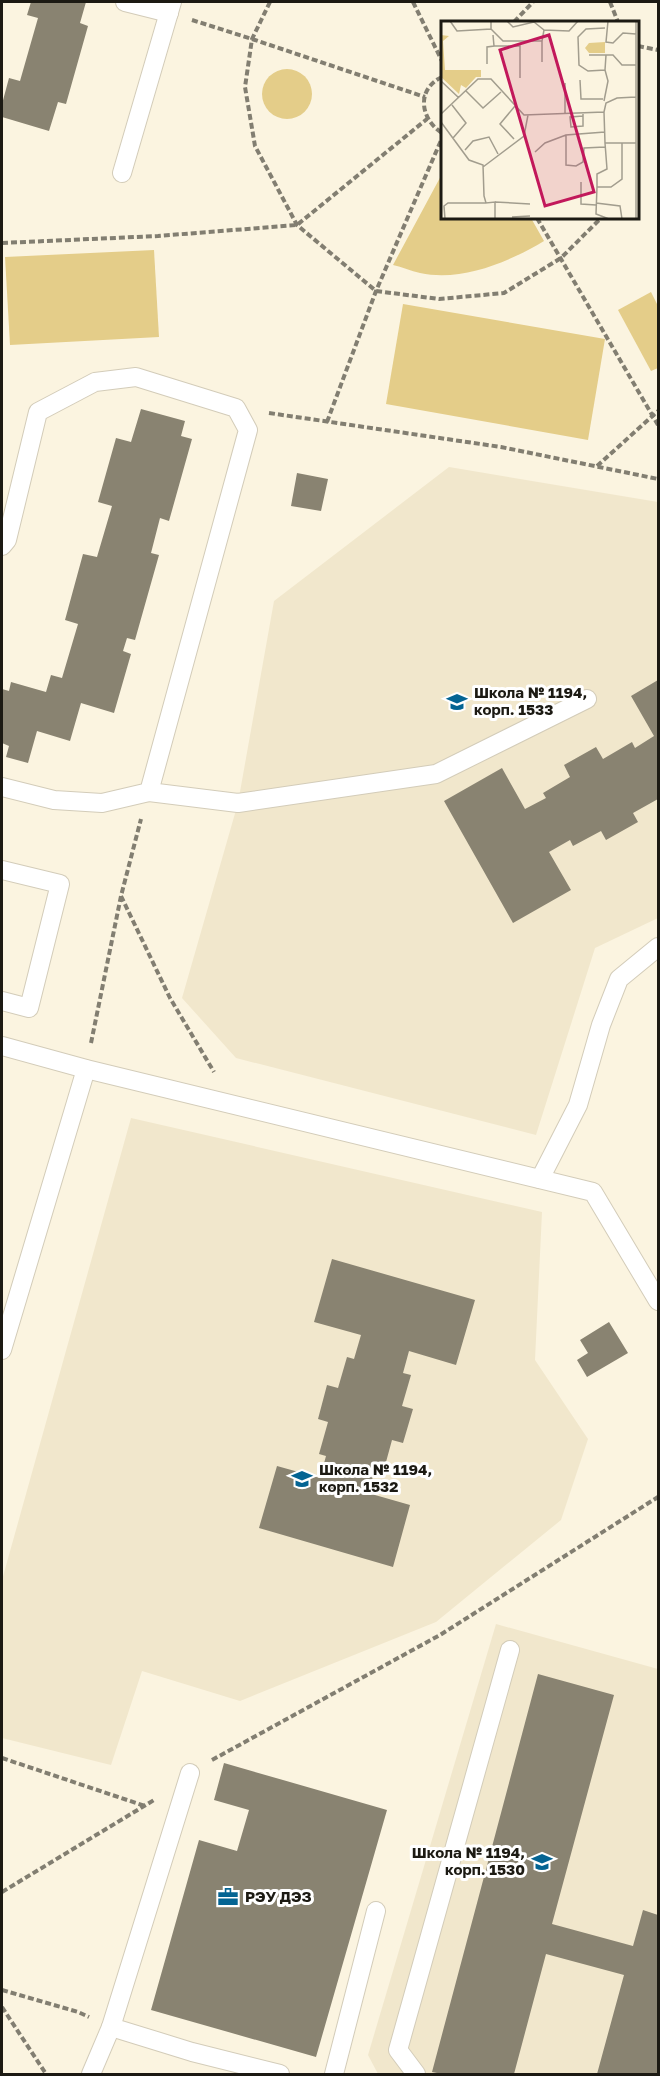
<svg xmlns="http://www.w3.org/2000/svg" width="660" height="2076" viewBox="0 0 660 2076" font-family="'Golos Text',sans-serif">
	<style>
		.built { fill: #f1e7cc }
		.green { fill: #e4cd89 }
		.building { fill: #898371 }
		.lines { fill: none; stroke-linecap: round; stroke-linejoin: round }
		.service-casing { stroke: #d3ccb9; stroke-width: 20 }
		.path { stroke: #827e71; stroke-width: 4; stroke-dasharray: 6 3; stroke-linecap: butt }
		.service { stroke: #fff; stroke-width: 18 }
		.labels { text-anchor: middle; stroke-width: 6; stroke-linejoin: round; paint-order: stroke }
		.poi-label { font-size: 15px; font-weight: bold; fill: #1c1a13; stroke: #fff; text-anchor: start }
		.inset-road { fill: none; stroke: #a29d8e; stroke-width: 1.5 }
		.view { fill: #c2185b; fill-opacity: 0.15; stroke: #c2185b; stroke-width: 3 }
		.inset-edge { fill: none; stroke: #1c1a13; stroke-width: 3 }
	</style>
	<rect width="100%" height="100%" fill="#fbf4e0"/>
	<g class="built">
		<path d="M449 467 658 502V918L595 948 536 1135 236 1058 182 998 238 803 274 601Z"/>
		<path d="M131 1118 542 1212 535 1360 588 1439 561 1520 436 1622 240 1701 142 1671 111 1765 2 1738V1580Z"/>
		<path d="M496 1624 658 1669V2074H378L368 2055Z"/>
	</g>
	<g class="green">
		<circle cx="287" cy="94" r="25"/>
		<path d="M442 174V218H531L544 241C509 262 462 282 420 273 411 271 402 267 393 265Z"/>
		<path d="M154 250 159 337 10 345 5 257Z"/>
		<path d="M651 292 658 306V368L651 371 618 310Z"/>
		<path d="M403 304 605 339 588 440 386 404Z"/>
	</g>
	<g class="building">
		<path d="M31 2H86L80 23 88 26 66 104 58 102 49 131 2 117V104L9 78 20 81 38 18 27 15Z"/>
		<path d="M141 409 185 421 181 436 192 439 169 521 160 518 151 553 159 555 135 640 127 638 123 651 131 654 114 713 81 703 70 741 37 731 28 763 6 757 9 746 2 743V689L9 691 11 682 46 692 51 675 62 678 78 624 65 620 83 554 97 557 112 506 98 502 116 438 131 442Z"/>
		<path d="M297 473 328 479 321 511 291 506Z"/>
		<path d="M658 680V799L633 813 638 822 606 840 601 831 573 846 570 840 549 852 571 890 513 923 444 801 502 768 525 809 546 798 543 793 570 777 564 765 596 747 603 759 632 742 635 748 654 736 631 696Z"/>
		<path d="M332 1259 475 1300 456 1365 409 1351 403 1373 411 1375 402 1406 413 1409 403 1443 392 1440 383 1473 375 1470 368 1493 410 1505 393 1567 259 1528 277 1466 320 1478 326 1456 319 1454 328 1422 318 1419 327 1385 338 1388 347 1357 354 1359 361 1335 314 1322Z"/>
		<path d="M609 1322 628 1353 587 1377 577 1360 588 1353 580 1340Z"/>
		<path d="M538 1674 614 1695 552 1924 633 1946 643 1910 658 1915V2074H597L624 1975 546 1954 514 2074H442L432 2072Z"/>
		<path d="M224 1763 387 1810 316 2057 151 2010 199 1840 237 1851 249 1810 214 1800Z"/>
	</g>
	<g class="lines">
		<g class="service-casing">
			<g id="service">
				<path d="M125 2 169 13"/>
				<path d="M122 173 172 2"/>
				<path d="M2 546 7 540 38 412 95 382 136 377 236 408 248 430 149 792 102 803 54 800 2 787"/>
				<path d="M149 792 238 803 436 774 587 699"/>
				<path d="M2 870 60 884 29 1008 2 1001"/>
				<path d="M2 1046 86 1069 593 1192 658 1301"/>
				<path d="M540 1179 578 1105 601 1025 619 979 658 947"/>
				<path d="M2 1350 86 1069"/>
				<path d="M190 1773 111 2027 192 2052 280 2074"/>
				<path d="M91 2074 111 2027"/>
				<path d="M334 2074 376 1911"/>
				<path d="M416 2074 398 2050 510 1650"/>
			</g>
		</g>
		<g class="path">
			<path d="M270 2 252 39 245 87 255 146 297 225 376 291 439 299 504 293 561 258 601 218"/>
			<path d="M413 2 442 61"/>
			<path d="M610 2 618 22"/>
			<path d="M192 20 252 39 425 97"/>
			<path d="M514 22 533 2"/>
			<path d="M638 46 658 50"/>
			<path d="M442 77C416 89 420 119 442 133"/>
			<path d="M537 218 658 425"/>
			<path d="M2 243 158 236 297 225 427 119"/>
			<path d="M269 413 501 447 658 479"/>
			<path d="M327 422 376 291 442 138"/>
			<path d="M597 466 658 411"/>
			<path d="M121 896 170 998 214 1072"/>
			<path d="M91 1043 121 896 141 819"/>
			<path d="M2 1758 145 1806"/>
			<path d="M212 1760 440 1635 658 1497"/>
			<path d="M2 1892 154 1800"/>
			<path d="M2 1990 78 2012 89 2017"/>
			<path d="M2 2007 46 2074"/>
		</g>
		<use href="#service" class="service"/>
	</g>
	<defs>
		<g id="school-bare" transform="scale(1.62)"><path d="M0-5L7-2L0 1L-7-2ZM-4 1L0 2.5L4 1V4Q0 6-4 4Z" fill="#046493" stroke="#fff" stroke-width="2.5" paint-order="stroke"/></g>
		<g id="office-bare" transform="scale(1.62)"><path d="M-6-3h4V-5.5h4V-3h4V5H-6ZM-1-4.5V-3h2v-1.5ZM-6 0V1H6V0Z" fill="#046493" stroke="#fff" stroke-width="2.5" paint-order="stroke"/></g>
	</defs>
	<g fill-rule="evenodd">
		<use href="#school-bare" x="457" y="702"/>
		<use href="#school-bare" x="302" y="1479"/>
		<use href="#school-bare" x="542" y="1862"/>
		<use href="#office-bare" x="228" y="1897"/>
	</g>
	<g class="labels">
		<g class="poi-label">
			<text x="474" y="698">Школа № 1194,<tspan x="474" dy="17">корп. 1533</tspan></text>
			<text x="319" y="1475">Школа № 1194,<tspan x="319" dy="17">корп. 1532</tspan></text>
			<text x="525" y="1858" text-anchor="end">Школа № 1194,<tspan x="525" dy="17">корп. 1530</tspan></text>
			<text x="245" y="1902">РЭУ ДЭЗ</text>
		</g>
	</g>
	<g transform="translate(441 21)">
		<rect width="198" height="198" fill="#fbf4e0"/>
		<path d="M0 14 8 15 2 20 4 49H40V56H35L25 67 20 64 18 73 0 56ZM164 21V32H148L144 27 148 22Z" fill="#e4cd89"/>
		<path class="inset-road" d="M9 0 16 10 50 8V0M66 0 72 6 93 1M167 0 165 21 172 22 182 12 195 13M195 0V198M93 1 103 9 101 20M50 8 62 20H101V41M103 9 128 10 137 0M53 25H79V57M148 34H165L164 49 147 50 138 44 137 16 145 8 164 7M165 34H172L181 44H195M46 43V26L53 25 52 14M139 59 140 78H162M0 60 18 77M25 70 42 87 60 71M163 80 167 60 164 49M11 84 25 102 12 117M163 91 164 122H195M124 92V62M142 92V105L130 106 129 96 142 95M0 93 37 58H50L83 94 163 91 165 82 176 77 195 76M0 101 28 139 42 144 43 175 45 182 54 181V198M164 111 125 114V144L135 145 142 141 143 127 164 126M73 118 59 103 74 85M164 122 166 148 156 153V166H170L181 158V122M24 129 32 120 48 116 57 133M94 131 104 122 125 114M42 146 83 115 87 94M140 161V183L155 184M156 166 155 193 168 198M54 181 89 183M155 182 179 185 181 198M71 196 89 195M4 198 3 185 7 182H45M107 198H129"/>
		<path class="view" d="M108 14 153 171 104 185 59 29Z"/>
		<rect width="198" height="198" class="inset-edge"/>
	</g>
	<rect width="660" height="2076" fill="none" stroke="#1c1a13" stroke-width="6"/>
</svg>
